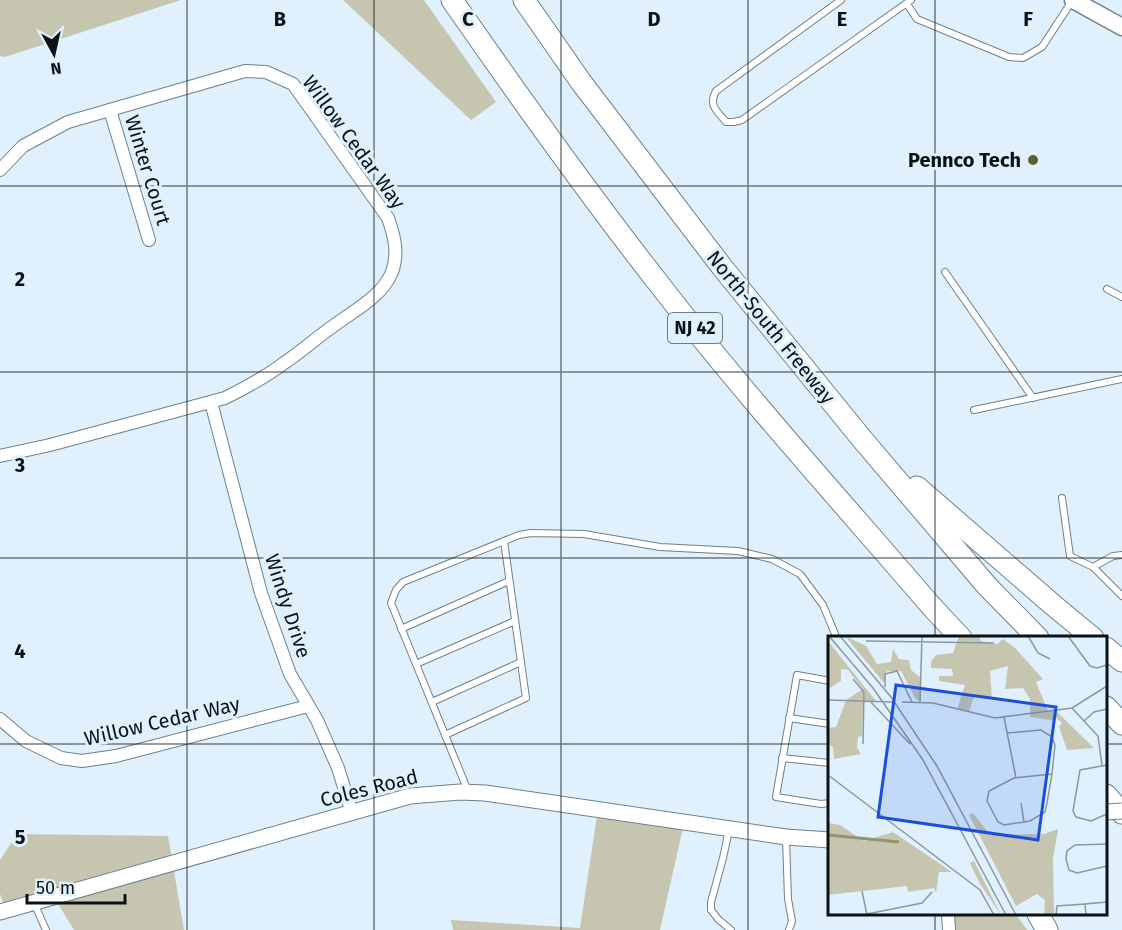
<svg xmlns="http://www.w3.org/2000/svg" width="1122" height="930" viewBox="0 0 1122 930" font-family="'Fira Sans',sans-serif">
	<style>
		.green { fill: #c6c6b0 }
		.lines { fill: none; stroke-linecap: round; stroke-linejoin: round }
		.service-casing { stroke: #6d808d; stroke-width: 8 }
		.minor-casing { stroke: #6d808d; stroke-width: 14 }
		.tertiary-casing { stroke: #6d808d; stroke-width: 17 }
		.secondary-casing { stroke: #6d808d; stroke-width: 19 }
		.motorway-casing { stroke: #6d808d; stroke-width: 23 }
		.service { stroke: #fff; stroke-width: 6 }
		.minor { stroke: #fff; stroke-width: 12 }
		.tertiary { stroke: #fff; stroke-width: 15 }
		.secondary { stroke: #fff; stroke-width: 16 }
		.motorway { stroke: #fff; stroke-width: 21 }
		.tertiary-bridge-casing { stroke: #6d808d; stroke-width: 17; stroke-linecap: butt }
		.tertiary-bridge { stroke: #fff; stroke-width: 15 }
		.grid { fill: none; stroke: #0a1216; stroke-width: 1.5; stroke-opacity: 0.55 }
		.poi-dot { fill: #61602d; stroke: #e0f1fd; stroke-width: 2 }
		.labels { text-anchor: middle; stroke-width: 6; stroke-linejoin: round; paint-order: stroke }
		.shield { fill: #e0f1fd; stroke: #4a555b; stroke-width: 1.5 }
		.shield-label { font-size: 18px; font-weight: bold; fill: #0a1216 }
		.street-label { font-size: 20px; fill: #0a1216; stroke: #e0f1fd }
		.poi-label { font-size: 20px; font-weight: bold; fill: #0a1216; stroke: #e0f1fd; text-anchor: end }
		.inset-river { fill: none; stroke: #939375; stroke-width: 3 }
		.inset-road { fill: none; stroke: #8a98a1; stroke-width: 1.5 }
		.view { fill: #1d4ed8; fill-opacity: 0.15; stroke: #1d4ed8; stroke-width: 3 }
		.inset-edge { fill: none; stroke: #0a1216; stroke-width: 3 }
		.grid-label { font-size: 20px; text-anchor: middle; font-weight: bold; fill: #0a1216; stroke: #e0f1fd; stroke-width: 6; stroke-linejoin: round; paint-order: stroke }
	</style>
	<rect width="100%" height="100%" fill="#e0f1fd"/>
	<g class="green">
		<path d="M0 0H181L5 57 0 56Z"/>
		<path d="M343 0H424L496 102 471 120Z"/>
		<path d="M598 809 684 823 660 930H453L451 920 580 928Z"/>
		<path d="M17 834 168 836 184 930H74L52 894 5 908 0 894V860Z"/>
		<path d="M947 914H1016L1027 930H950Z"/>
	</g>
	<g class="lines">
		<g class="service-casing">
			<g id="service">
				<path d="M841 0 716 91C708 105 717 111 726 122H734L742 120 911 0"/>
				<path d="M907 4 917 19 1009 57 1023 58 1042 47 1072 1"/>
				<path d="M945 272 1033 398"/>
				<path d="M1107 289 1122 297"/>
				<path d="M974 410 1122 379"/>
				<path d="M1062 498 1070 556 1093 567 1122 596"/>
				<path d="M1093 567 1113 556 1122 555"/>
				<path d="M401 629 509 581"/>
				<path d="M416 664 515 621"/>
				<path d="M830 681 797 675 776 797 821 804 830 803"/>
				<path d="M432 702 521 662"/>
				<path d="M789 718 830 724"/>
				<path d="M445 735 526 698 504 541"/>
				<path d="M782 758 830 763"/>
				<path d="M468 791 391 603 396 590 403 582 519 535 531 533 584 534 660 547 738 551 772 559 800 574 823 605 835 634V638"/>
				<path d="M729 830 723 858 711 902V910L718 919 731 930"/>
				<path d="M786 838 788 899 792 921 789 930"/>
				<path d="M34 903 46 930"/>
			</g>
		</g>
		<g class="minor-casing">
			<g id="minor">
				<path d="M110 110 149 240"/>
				<path d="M0 170 23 146 68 122 245 71 266 72 293 84 388 218C394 235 399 253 392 272 382 297 353 311 332 327 316 338 301 352 284 363 266 377 245 388 225 398L50 445 0 456"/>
				<path d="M211 402 261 593 290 674 317 720 338 768 352 813"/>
				<path d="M0 719 26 741 61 758 82 761 116 756 308 706"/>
				<path d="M948 914 949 930"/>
			</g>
		</g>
		<g class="tertiary-casing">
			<path id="tertiary" d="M0 912 410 796 460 792 485 793 786 837 830 840"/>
		</g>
		<g class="secondary-casing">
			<path id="secondary" d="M1073 0 1122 27"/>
		</g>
		<g class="motorway-casing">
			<g id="motorway">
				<path d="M452 0C520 98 589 195 663 289 748 399 842 502 932 607L961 638"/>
				<path d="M524 0 581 82 722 267 862 439 987 586 1038 638"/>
				<path d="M917 487 1053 605 1093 638"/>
				<path d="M1106 648 1122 661"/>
				<path d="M1106 707 1122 724"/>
				<path d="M1106 795 1122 813"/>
				<path d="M1038 914 1047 930"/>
			</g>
		</g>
		<use href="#service" class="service"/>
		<use href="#minor" class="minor"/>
		<use href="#tertiary" class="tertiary"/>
		<use href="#secondary" class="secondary"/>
		<use href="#motorway" class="motorway"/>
		<g class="tertiary-bridge-casing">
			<path id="tertiary-bridge" d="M1106 812 1122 811"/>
		</g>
		<use href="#tertiary-bridge" class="tertiary-bridge"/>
	</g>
	<path class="grid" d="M187 0V930M374 0V930M561 0V930M748 0V930M935 0V638M0 186H1122M0 372H1122M0 558H1122M0 744H830M1106 744H1122M935 914V930"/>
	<circle class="poi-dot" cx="1033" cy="160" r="6"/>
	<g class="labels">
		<rect class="shield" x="668" y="313" width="54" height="30" rx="4.5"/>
		<g class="shield-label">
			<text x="695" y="334">NJ 42</text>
		</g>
		<g class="street-label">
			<text transform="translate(354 142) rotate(54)" y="7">Willow Cedar Way</text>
			<text transform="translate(148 170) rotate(73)" y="7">Winter Court</text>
			<text transform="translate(771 327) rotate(51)" y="7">North-South Freeway</text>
			<text transform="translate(288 606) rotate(72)" y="7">Windy Drive</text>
			<text transform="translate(162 721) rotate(-13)" y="7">Willow Cedar Way</text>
			<text transform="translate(369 788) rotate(-14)" y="7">Coles Road</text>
		</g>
		<g class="poi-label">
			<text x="1021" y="167">Pennco Tech</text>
		</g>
	</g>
	<g transform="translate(828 636)">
		<rect width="279" height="279" fill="#e0f1fd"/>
		<path d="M17 0 38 10 49 28 63 26 65 13 71 23 81 24 83 34 92 41 93 64H88L73 35H59L56 47ZM131 0H151L153 5 169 8 175 3 187 12 215 43 208 46 220 75 227 74 266 112 239 114 231 91 234 87 227 81 224 84 202 81V63L195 52 177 53 180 30 162 35 164 63 146 60 141 76 129 73 137 49 111 45V40H125L124 33 103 32V26L108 19 125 17ZM0 5 48 65 35 67 34 100 30 101 29 111 33 118 6 123 5 111 1 109 0 113V92L8 91 18 64 35 53 20 34 13 33V45L0 53ZM145 177 162 199 216 198 230 193 225 223 226 279H216L217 264 209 258 188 270 141 179ZM0 187 12 189 36 205 65 196 124 236H111L108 257 106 252 80 256 79 250 0 259ZM146 225 173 279 152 248 142 227Z" fill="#c6c6b0"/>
		<path class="inset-river" d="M0 199 71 206"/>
		<path class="inset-road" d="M1 0 45 52 95 124 178 279M12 0 63 61 109 130 188 279M200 0 210 17 222 23M240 0 262 30 269 32 279 29M38 5 166 7M25 43 36 56 35 108M57 51V38L69 35 84 66M0 64 64 66M42 65 82 108M74 66 105 67 167 82 244 72 279 50M92 66 94 0M244 72 270 100 274 129M176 81 188 142M256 85 266 76 279 73M180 97 213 94 224 101 227 109 224 138 219 167 217 176 202 185 176 189 170 186 159 165 161 155 186 142 224 138M279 129 252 134 245 175 248 181 263 185 279 178M0 139 152 254 166 279M193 167 196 186M279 208 247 209 239 215 238 223 241 234 249 237 279 230M34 255 39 279M39 278 94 267 104 256M228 279 229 270 257 268M258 279 257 268 279 266"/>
		<path class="view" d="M68 49 228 71 210 204 50 181Z"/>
		<rect width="279" height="279" class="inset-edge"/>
	</g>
	<g class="grid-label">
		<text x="280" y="26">B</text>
		<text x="468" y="26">C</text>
		<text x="654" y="26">D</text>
		<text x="842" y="26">E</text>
		<text x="1028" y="26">F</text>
		<text x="20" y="286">2</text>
		<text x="20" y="472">3</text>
		<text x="20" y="658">4</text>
		<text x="20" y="844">5</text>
	</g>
	<g transform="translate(54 54) rotate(172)" stroke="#e0f1fd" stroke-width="4.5" paint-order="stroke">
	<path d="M0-4.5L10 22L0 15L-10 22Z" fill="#0a1216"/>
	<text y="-9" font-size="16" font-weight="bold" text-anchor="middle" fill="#0a1216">N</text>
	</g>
	<path d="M27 894v9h98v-9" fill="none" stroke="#0a1216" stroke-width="3"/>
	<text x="36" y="894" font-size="18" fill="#0a1216" stroke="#e0f1fd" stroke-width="4.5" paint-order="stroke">50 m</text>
</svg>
